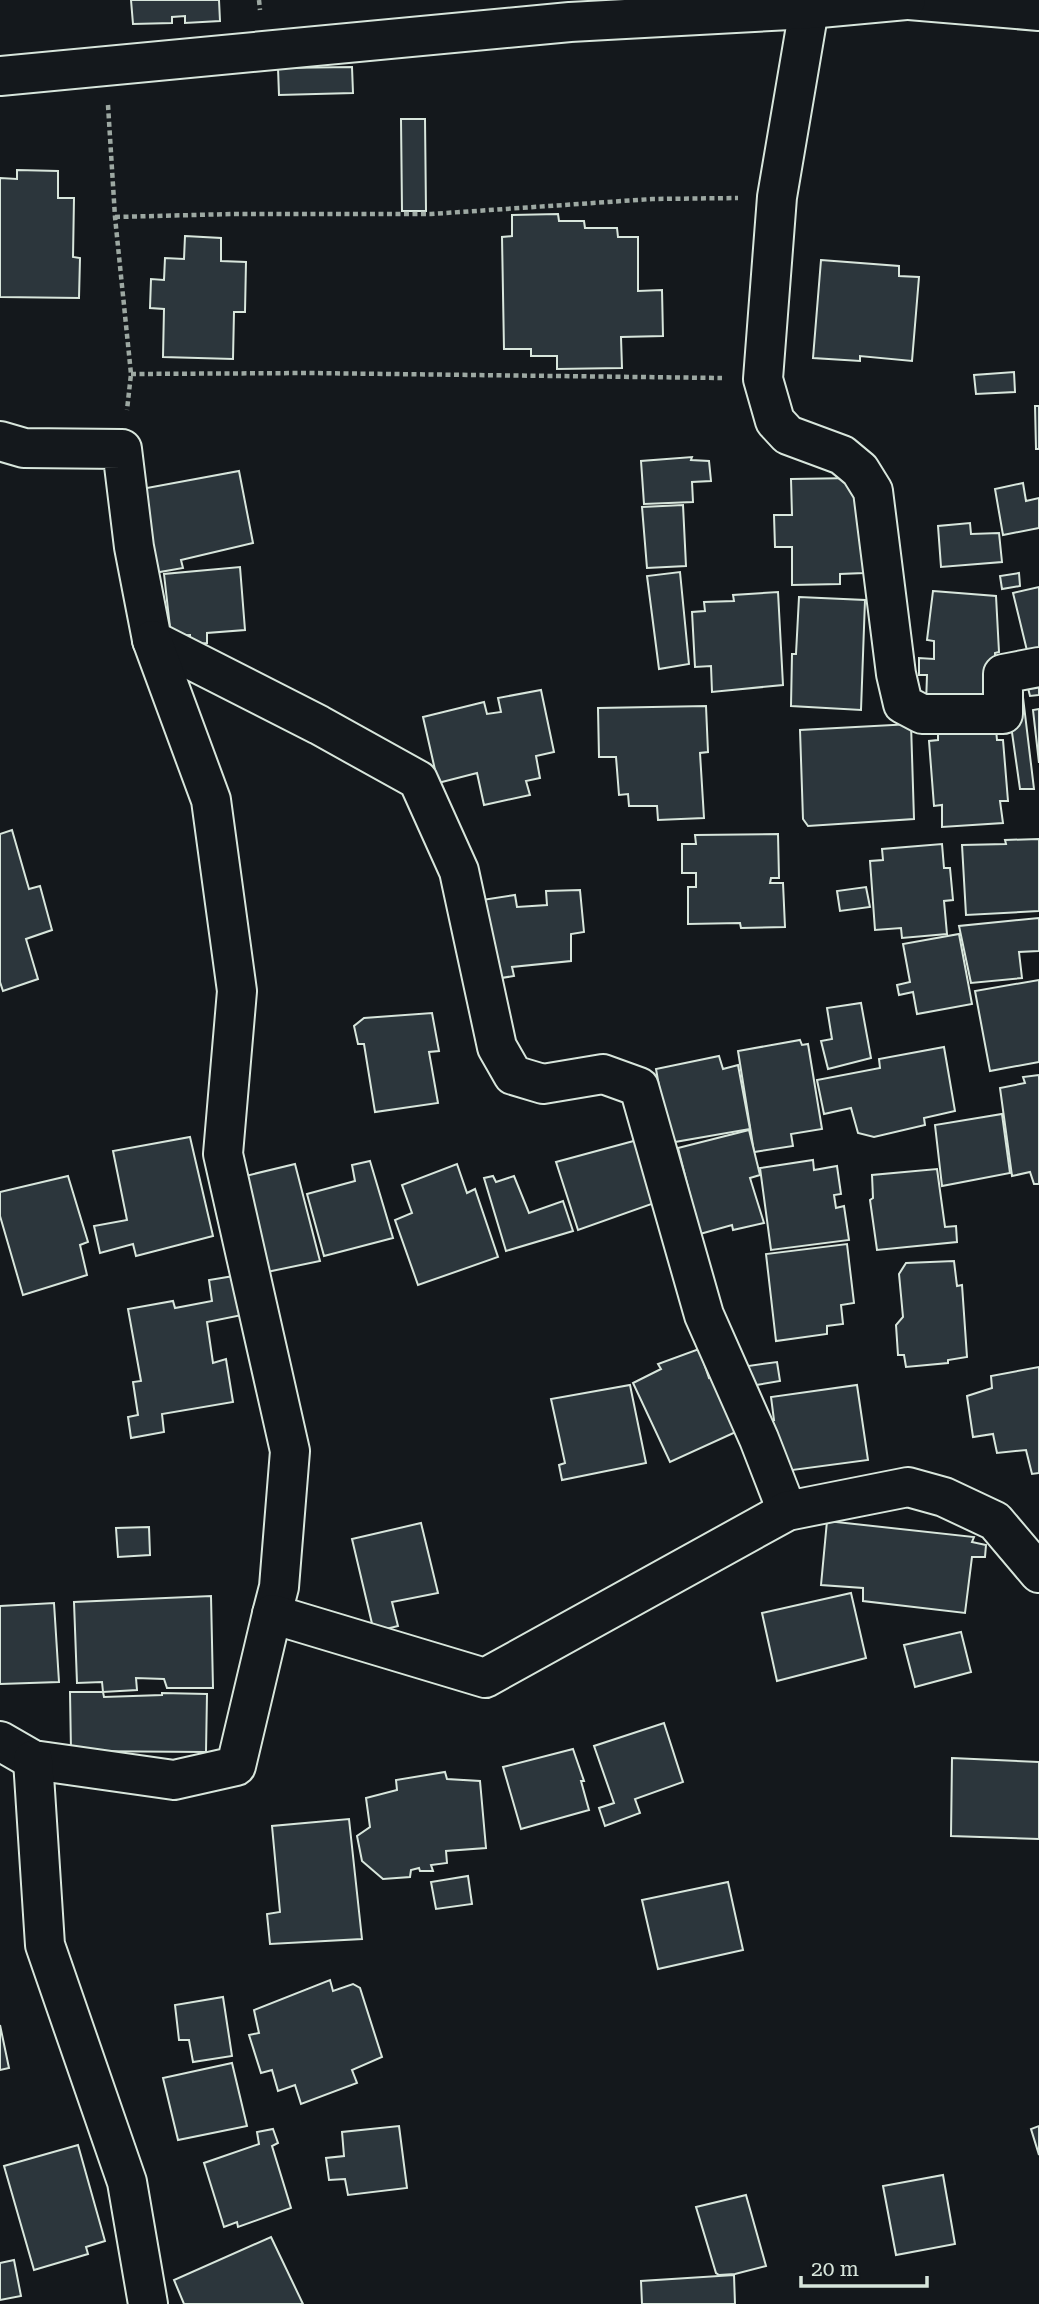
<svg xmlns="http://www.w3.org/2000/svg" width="1039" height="2304" viewBox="0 0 1039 2304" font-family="'Roboto Serif',serif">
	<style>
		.building { fill: #2c363c; stroke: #d8e6dc; stroke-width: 2 }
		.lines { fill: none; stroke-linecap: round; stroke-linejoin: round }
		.minor-casing { stroke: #d8e6dc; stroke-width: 42 }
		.path { stroke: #9da8a2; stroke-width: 4.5; stroke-dasharray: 5 3.5; stroke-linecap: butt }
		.minor { stroke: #14181c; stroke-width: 38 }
	</style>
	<rect width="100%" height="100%" fill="#14181c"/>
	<g class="building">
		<path d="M131 0H219L220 21 185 23V16L172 17V23L133 24Z"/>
		<path d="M352 67 353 93 279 95 278 68Z"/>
		<path d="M401 119H425L426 211H402Z"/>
		<path d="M17 170 58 171V198H74L73 257 80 258 79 298 0 297V178L17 179Z"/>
		<path d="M558 214 559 221H584L585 228H617L618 237H638V291L662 290 663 336 621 337 622 368 557 369V356H531V349H504L502 237 512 236V215Z"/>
		<path d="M185 236 221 238V261L246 262 245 312H234L233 359 163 357 164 309 150 308 151 279 164 280 165 258 184 259Z"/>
		<path d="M821 260 899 266V276L919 277 912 361 860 356V361L813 358Z"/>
		<path d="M1014 372 1015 392 976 394 974 375Z"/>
		<path d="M1035 406H1039V449H1036Z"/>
		<path d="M692 457 691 460 709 461 711 481 692 482 693 502 644 504 641 461Z"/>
		<path d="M239 471 253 543 181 560 183 568 154 573 136 490Z"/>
		<path d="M854 478 864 573 840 574V584L792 585V547H775L774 515H792L791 479Z"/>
		<path d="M1023 483 1026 501 1039 498V528L1003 535 995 489Z"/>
		<path d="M683 505 686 566 647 568 642 507Z"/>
		<path d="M970 523 971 534 999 533 1002 562 941 567 938 526Z"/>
		<path d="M240 567 245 630 207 633V643L190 645V635L171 636 164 574Z"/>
		<path d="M680 572 689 664 659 669 647 576Z"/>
		<path d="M1019 573 1020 586 1002 589 1000 576Z"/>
		<path d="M1039 587V661L1030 663 1013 593Z"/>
		<path d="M933 591 996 596 999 652 995 653 997 704H926L927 675H919V658L934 659V641L927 640Z"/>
		<path d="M778 592 783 685 712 692 711 666 695 667 692 612 705 611 704 602 734 601 733 595Z"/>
		<path d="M799 597 865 600 861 710 791 706 792 654H796Z"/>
		<path d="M1039 673V695L1030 696 1028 688 1022 689 1034 789H1020L1004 676Z"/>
		<path d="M541 690 554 752 536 756 540 778 526 781 530 795 484 805 477 773 438 783 423 717 484 702 487 714 501 712 498 698Z"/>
		<path d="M706 706 708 752 700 753 704 818 658 820 657 806H629L628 794 619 795 616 757H599L598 708Z"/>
		<path d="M1039 709V763L1033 710Z"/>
		<path d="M995 718 997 740H1003L1008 801H1000L1003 823 942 827V805L934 806 929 741 938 740V719Z"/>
		<path d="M911 724 914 819 808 826 803 819 800 730Z"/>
		<path d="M12 830 29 889 40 886 52 930 26 939 38 979 3 991 0 982V834Z"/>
		<path d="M778 834 779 878H771L770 883H783L785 927 741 928 740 923 688 924V887H696V873H682V844H696L695 835Z"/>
		<path d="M1039 839V911L966 915 962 845 1006 844 1005 840Z"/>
		<path d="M942 844 944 868H950L953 900 944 901 947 934 902 938 901 928 875 930 870 861 883 860 882 849Z"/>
		<path d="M866 887 870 907 840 911 837 891Z"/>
		<path d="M580 890 584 932 571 934V961L512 967 514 976 501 978 482 900 515 895 517 907 547 905 546 891Z"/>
		<path d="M1039 918V951L1019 952 1022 978 971 983 959 926Z"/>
		<path d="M959 934 972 1004 917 1014 913 992 899 995 897 985 910 982 903 944Z"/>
		<path d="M1039 980V1062L990 1071 975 991Z"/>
		<path d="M861 1003 871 1058 828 1069 821 1041 832 1039 827 1008Z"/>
		<path d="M432 1013 439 1051 429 1052 438 1103 375 1112 364 1044H358L354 1026 364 1018Z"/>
		<path d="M800 1040 802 1045 808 1044 822 1129 791 1134 793 1146 754 1152 738 1051Z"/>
		<path d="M944 1047 955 1111 924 1118 925 1125 874 1137 858 1133 851 1108 824 1114 817 1080 880 1068 879 1059Z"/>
		<path d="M719 1056 723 1069 738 1065 750 1129 669 1143 656 1069Z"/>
		<path d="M1039 1075V1184H1034L1030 1172 1012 1176 1000 1088 1025 1083 1023 1077Z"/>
		<path d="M1002 1114 1010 1173 942 1186 935 1125Z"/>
		<path d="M749 1130 760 1175 750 1178 764 1223 733 1230 732 1225 700 1234 678 1148Z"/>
		<path d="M190 1137 213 1236 136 1256 133 1244 100 1253 94 1226 127 1220 113 1151Z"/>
		<path d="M641 1139 663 1200 578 1230 556 1162Z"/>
		<path d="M813 1160 814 1170 837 1166 841 1194 834 1195 836 1208 844 1206 849 1240 771 1250 760 1168Z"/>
		<path d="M370 1161 393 1238 324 1256 307 1194 355 1181 352 1165Z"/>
		<path d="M295 1164 320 1261 262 1273 237 1178Z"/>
		<path d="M457 1164 467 1193 475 1189 498 1257 418 1285 395 1220 412 1213 402 1185Z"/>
		<path d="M937 1169 945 1227 956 1226 957 1242 877 1250 870 1200 873 1198 872 1175Z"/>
		<path d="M68 1176 88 1242 80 1245 87 1275 23 1295 0 1216V1192Z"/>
		<path d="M493 1176 496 1182 514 1176 529 1213 563 1201 573 1231 506 1251 484 1178Z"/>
		<path d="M847 1244 854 1303 841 1305 843 1324 827 1326V1334L776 1341 766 1254Z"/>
		<path d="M954 1261 957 1286 962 1285 967 1357 948 1360V1363L906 1367 904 1355H898L896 1325 903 1317 899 1274 906 1263Z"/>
		<path d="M240 1275 247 1314 207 1322 213 1363 226 1359 233 1402 162 1414 164 1432 131 1438 128 1417 138 1415 133 1382 141 1381 128 1309 173 1301 175 1308 212 1301 209 1280Z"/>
		<path d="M699 1349 709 1378 714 1376 738 1431 670 1462 633 1383 661 1369 658 1364Z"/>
		<path d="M777 1362 780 1381 750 1386 748 1366Z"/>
		<path d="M1039 1367V1473L1032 1474 1026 1450 997 1453 993 1434 973 1437 967 1396 992 1388 991 1376Z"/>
		<path d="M630 1385 646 1463 562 1480 559 1465 565 1463 551 1399Z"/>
		<path d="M857 1385 868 1460 785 1471 764 1421 774 1420 771 1397Z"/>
		<path d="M827 1521 974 1537 972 1542 986 1545 985 1557H972L965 1613 863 1601V1588L821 1585Z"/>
		<path d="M421 1523 438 1593 392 1602 398 1626 374 1632 352 1539Z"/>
		<path d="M149 1527 150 1555 118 1557 116 1528Z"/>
		<path d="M851 1593 866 1658 777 1681 762 1613Z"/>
		<path d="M211 1596 213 1688H167L164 1679 136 1678 137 1690 103 1692 102 1682 77 1683 74 1602Z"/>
		<path d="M54 1603 59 1682 0 1684V1606Z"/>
		<path d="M961 1632 971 1672 915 1687 904 1645Z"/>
		<path d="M70 1692H103L104 1697 162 1695V1693L207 1694 206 1752 71 1751Z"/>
		<path d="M664 1723 683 1782 635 1799 640 1813 605 1826 599 1808 614 1803 594 1746Z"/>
		<path d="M573 1749 584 1781H581L589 1810 521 1829 503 1767Z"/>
		<path d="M952 1758 1039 1762V1839L951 1836Z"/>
		<path d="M445 1772 447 1779 480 1781 486 1848 446 1851 447 1863 431 1865 433 1871H420L419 1868 411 1870 410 1877 383 1879 362 1861 357 1836 370 1827 366 1798 397 1790 396 1780Z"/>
		<path d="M349 1819 362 1939 270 1944 267 1914 280 1912 272 1826Z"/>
		<path d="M468 1876 472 1904 436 1909 431 1882Z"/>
		<path d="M728 1882 743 1950 658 1969 642 1900Z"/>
		<path d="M330 1980 333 1991 353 1984 360 1988 382 2057 352 2070 357 2083 301 2104 295 2085 278 2091 272 2070 261 2073 249 2035 259 2033 254 2010Z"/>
		<path d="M223 1997 232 2056 193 2062 189 2040H179L175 2005Z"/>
		<path d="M0 2025 9 2068 0 2070Z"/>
		<path d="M232 2063 247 2126 178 2140 163 2078Z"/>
		<path d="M399 2126 407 2188 348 2195 345 2179 329 2180 326 2158 344 2156 342 2132Z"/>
		<path d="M1039 2126V2155L1031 2129Z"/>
		<path d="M273 2129 278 2143 272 2146 291 2208 238 2227 237 2222 224 2227 204 2163 259 2144 257 2132Z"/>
		<path d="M78 2145 105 2241 86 2247 88 2254 34 2270 4 2166Z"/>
		<path d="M943 2175 955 2244 896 2255 883 2186Z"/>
		<path d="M746 2195 766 2266 735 2274 719 2275 716 2273 696 2207Z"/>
		<path d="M271 2237 303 2304H184L174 2280Z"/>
		<path d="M14 2260 21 2296 0 2300V2263Z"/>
		<path d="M734 2275 735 2304H642L641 2281Z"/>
	</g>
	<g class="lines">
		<g class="minor-casing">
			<g id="minor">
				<path d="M909 0 1039 11"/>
				<path d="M809 9 777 197 763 379 775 421 788 435 842 455 860 470 873 491 896 674 903 704 922 714H1003V674L1039 667"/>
				<path d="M0 76 570 22 809 9 906 0"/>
				<path d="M0 441 24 448 122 449 134 547 152 640 319 725 418 780 459 871 497 1047 513 1075 543 1084 603 1074 639 1087 704 1315 759 1439 787 1511"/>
				<path d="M152 640 211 800 237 991 223 1154 290 1451 279 1587 272 1614"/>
				<path d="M0 1741 33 1760 174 1780 236 1766 272 1614 485 1678 787 1511 908 1487 944 1497 995 1521 1039 1573"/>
				<path d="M33 1760 45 1945 127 2182 148 2304"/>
			</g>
		</g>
		<g class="path">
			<path d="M259 0 260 10"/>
			<path d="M108 105 115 217 131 374 127 410"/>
			<path d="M115 217 232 214H431L652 199 738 198"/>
			<path d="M131 374 308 373 722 378"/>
		</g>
		<use href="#minor" class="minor"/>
	</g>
	<path d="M801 2276v10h126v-10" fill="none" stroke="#d8e6dc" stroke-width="3.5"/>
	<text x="811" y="2276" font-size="21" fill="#d8e6dc" stroke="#14181c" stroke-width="5" paint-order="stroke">20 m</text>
</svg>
